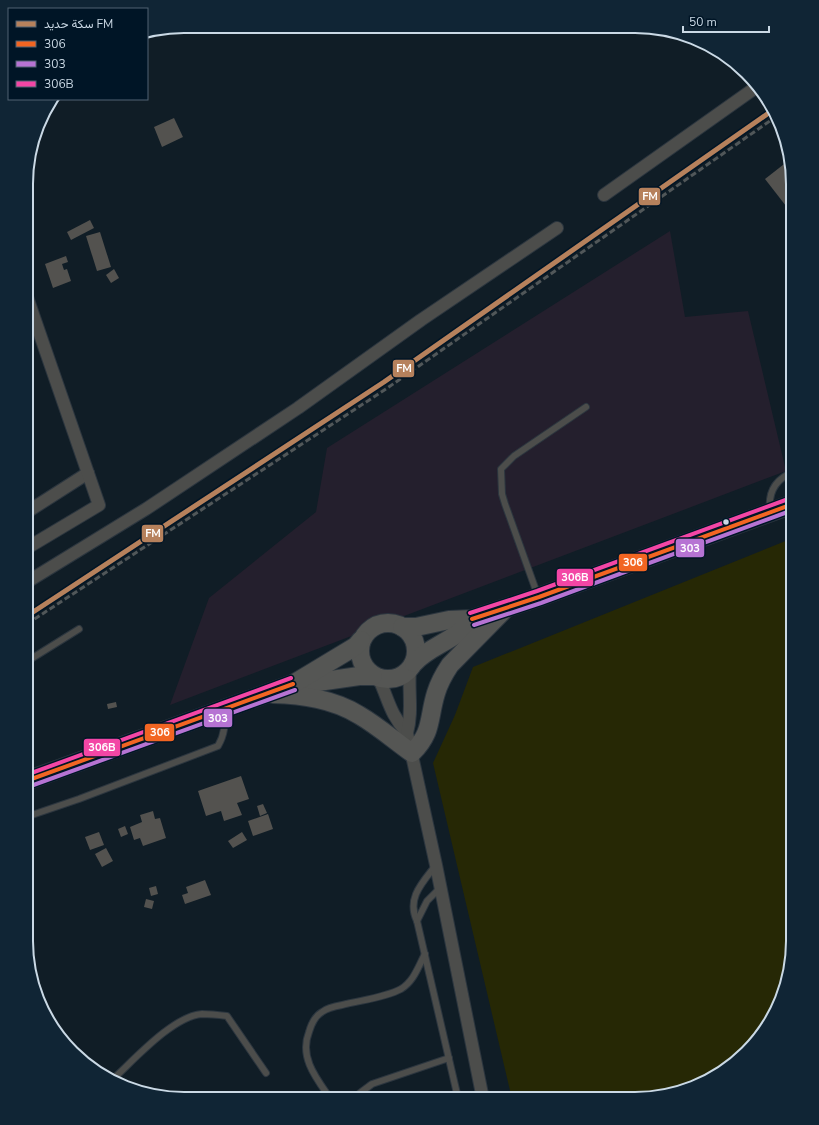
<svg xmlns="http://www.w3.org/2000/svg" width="819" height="1125" viewBox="0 0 819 1125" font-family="'Nunito Sans',Vazirmatn,sans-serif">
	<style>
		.commercial { fill: #241f2d }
		.green { fill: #262805 }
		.building { fill: #53524f }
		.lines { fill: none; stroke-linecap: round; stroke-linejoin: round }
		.lane-casing { stroke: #2c363f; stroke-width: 8 }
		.street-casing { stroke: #2c363f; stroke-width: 14 }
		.primary-casing { stroke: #2c363f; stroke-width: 20 }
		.lane { stroke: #4c4d4b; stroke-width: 6 }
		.street { stroke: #4c4d4b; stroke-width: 12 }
		.primary { stroke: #555654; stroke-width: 18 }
		.rail { stroke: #515759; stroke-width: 3; stroke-dasharray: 6 3; stroke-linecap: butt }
		.bus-1-casing { stroke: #001526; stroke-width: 7 }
		.bus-2-casing { stroke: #001526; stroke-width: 7 }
		.bus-3-casing { stroke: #001526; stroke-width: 7 }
		.bus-1 { stroke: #f26522; stroke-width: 4 }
		.bus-2 { stroke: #b673d3; stroke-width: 4 }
		.bus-3 { stroke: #f346a5; stroke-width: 4 }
		.rail-1-casing { stroke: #001526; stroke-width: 8 }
		.rail-1 { stroke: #b6815c; stroke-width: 5 }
		.bus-dot { fill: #cad9e5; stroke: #001526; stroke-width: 1.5 }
		.rim { fill: none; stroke: #cad9e5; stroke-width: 2 }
		.line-badge { stroke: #001526; stroke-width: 1.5 }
		.badge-label { font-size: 11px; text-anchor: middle; font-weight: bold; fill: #fff }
	</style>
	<rect width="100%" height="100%" fill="#101d26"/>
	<path class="commercial" d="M670 231 685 317 748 311 786 471 170 705 209 598 316 512 327 448Z"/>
	<path class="green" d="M793 538V952L785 992 766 1029 739 1060 705 1083 636 1099H512L433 763 455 715 473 667Z"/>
	<g class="building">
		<path d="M174 118 183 137 162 147 154 127Z"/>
		<path d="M788 161 793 183V215L765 179Z"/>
		<path d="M90 220 94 228 71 240 67 232Z"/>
		<path d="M100 232 111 267 97 271 86 236Z"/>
		<path d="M66 256 68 262 62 264 64 270 67 269 71 281 53 288 45 264Z"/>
		<path d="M114 269 119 278 111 283 106 275Z"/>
		<path d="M116 702 117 707 108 709 107 704Z"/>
		<path d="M241 776 249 799 237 803 242 815 224 821 221 811 206 816 198 791Z"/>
		<path d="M263 804 267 813 260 816 257 806Z"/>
		<path d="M153 811 155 819 160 818 166 838 143 846 140 838 134 840 130 827 142 822 140 815Z"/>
		<path d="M268 814 273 829 253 836 248 821Z"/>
		<path d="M125 826 128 834 121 837 118 829Z"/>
		<path d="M99 832 104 845 90 850 85 837Z"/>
		<path d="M242 832 247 840 233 848 228 841Z"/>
		<path d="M106 848 113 861 102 867 95 854Z"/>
		<path d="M205 880 211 895 185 904 182 895 188 893 186 887Z"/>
		<path d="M156 886 158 894 151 896 149 888Z"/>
		<path d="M146 899 154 901 152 909 144 907Z"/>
	</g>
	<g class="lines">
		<g class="lane-casing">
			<g id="lane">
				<path d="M770 510C768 491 776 479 793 472"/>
				<path d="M538 596 505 504 502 494 501 469 514 456 586 407"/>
				<path d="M26 662 79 629"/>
				<path d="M26 817 79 799 218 746C225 734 225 724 225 710"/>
				<path d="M436 865C423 882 406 898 417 921L458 1098"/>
				<path d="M417 921 427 901 440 888"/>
				<path d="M113 1079C134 1060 173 1016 202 1014 210 1014 219 1015 227 1016L266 1073"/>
				<path d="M330 1098C316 1078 299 1057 309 1032 311 1025 315 1016 322 1012 327 1008 336 1006 342 1005 361 1000 384 998 401 989 414 981 418 967 425 954"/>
				<path d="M356 1098 360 1093 372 1084 449 1058"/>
			</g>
		</g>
		<g class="street-casing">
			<g id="street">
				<path d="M604 195 755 88"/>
				<path d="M27 512 88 473"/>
				<path d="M27 548 99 505 27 297"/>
				<path d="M27 582 146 509 298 408 421 320 557 228"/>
				<path d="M379 679C389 701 390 714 407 733L436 865 483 1099"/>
				<path d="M407 733C413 712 408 691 410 669"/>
			</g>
		</g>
		<g class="primary-casing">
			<g id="primary">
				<circle cx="388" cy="651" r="28"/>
				<path d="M402 627H416L449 620 472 619 539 597 793 504"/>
				<path d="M414 663C432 644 455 642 472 619"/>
				<path d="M293 684 311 683 359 676H373"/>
				<path d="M273 694C303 695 333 699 359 715 378 726 395 741 412 753 433 732 428 719 436 693 439 683 444 674 450 665L504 610"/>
				<path d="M26 781 293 684 356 646 361 640"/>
			</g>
		</g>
		<use href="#lane" class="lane"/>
		<use href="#street" class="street"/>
		<use href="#primary" class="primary"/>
		<path class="rail" d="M27 624 386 389 777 116"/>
		<g class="bus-1-casing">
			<g id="bus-1">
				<path d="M472 619 539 597 793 504"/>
				<path d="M26 781 293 684"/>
			</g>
		</g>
		<g class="bus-2-casing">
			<g id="bus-2">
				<path d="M474 625 541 603 793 510"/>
				<path d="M28 787 295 690"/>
			</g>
		</g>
		<g class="bus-3-casing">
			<g id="bus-3">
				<path d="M470 613 537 591 791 498"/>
				<path d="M26 775 291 678"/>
			</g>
		</g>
		<use href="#bus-1" class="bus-1"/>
		<use href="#bus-2" class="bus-2"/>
		<use href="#bus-3" class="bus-3"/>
		<g class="rail-1-casing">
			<path id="rail-1" d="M27 616 384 382 773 110"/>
		</g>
		<use href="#rail-1" class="rail-1"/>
	</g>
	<circle class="bus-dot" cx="726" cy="522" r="3.5"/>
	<path d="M0 0H819V1125H0ZM184 33H635A151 151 0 0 1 786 184V941A151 151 0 0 1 635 1092H184A151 151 0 0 1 33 941V184A151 151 0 0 1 184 33Z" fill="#102535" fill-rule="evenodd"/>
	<path class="rim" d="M184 33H635A151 151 0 0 1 786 184V941A151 151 0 0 1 635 1092H184A151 151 0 0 1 33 941V184A151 151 0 0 1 184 33Z"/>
	<g class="line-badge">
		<rect x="638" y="187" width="23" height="19" rx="4" fill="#b6815c"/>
		<rect x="392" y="359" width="23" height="19" rx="4" fill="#b6815c"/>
		<rect x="141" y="524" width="23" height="19" rx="4" fill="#b6815c"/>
		<rect x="675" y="538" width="30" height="20" rx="4" fill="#b673d3"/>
		<rect x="618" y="553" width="30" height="19" rx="4" fill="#f26522"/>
		<rect x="556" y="568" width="38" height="19" rx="4" fill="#f346a5"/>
		<rect x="203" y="708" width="30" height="20" rx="4" fill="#b673d3"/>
		<rect x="144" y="723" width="31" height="19" rx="4" fill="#f26522"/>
		<rect x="83" y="738" width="38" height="19" rx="4" fill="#f346a5"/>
	</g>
	<g class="badge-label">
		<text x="650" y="200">FM</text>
		<text x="404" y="372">FM</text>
		<text x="153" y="537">FM</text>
		<text x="690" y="552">303</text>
		<text x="633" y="566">306</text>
		<text x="575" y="581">306B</text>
		<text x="218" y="722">303</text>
		<text x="160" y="736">306</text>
		<text x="102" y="751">306B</text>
	</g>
	<rect x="8" y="8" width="140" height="92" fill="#001526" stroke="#516372"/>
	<rect x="16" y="21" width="20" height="6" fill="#b6815c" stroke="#516372"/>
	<text x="44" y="28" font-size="12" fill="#cad9e5">سكة حديد FM</text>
	<rect x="16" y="41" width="20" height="6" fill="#f26522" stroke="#516372"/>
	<text x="44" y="48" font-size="12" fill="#cad9e5">306</text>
	<rect x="16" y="61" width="20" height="6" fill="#b673d3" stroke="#516372"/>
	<text x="44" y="68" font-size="12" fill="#cad9e5">303</text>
	<rect x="16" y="81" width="20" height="6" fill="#f346a5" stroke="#516372"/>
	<text x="44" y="88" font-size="12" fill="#cad9e5">306B</text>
	<path d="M683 26v6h86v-6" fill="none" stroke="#cad9e5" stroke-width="2"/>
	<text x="689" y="26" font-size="12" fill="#cad9e5" stroke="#001526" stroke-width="3" paint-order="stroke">50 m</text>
</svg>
